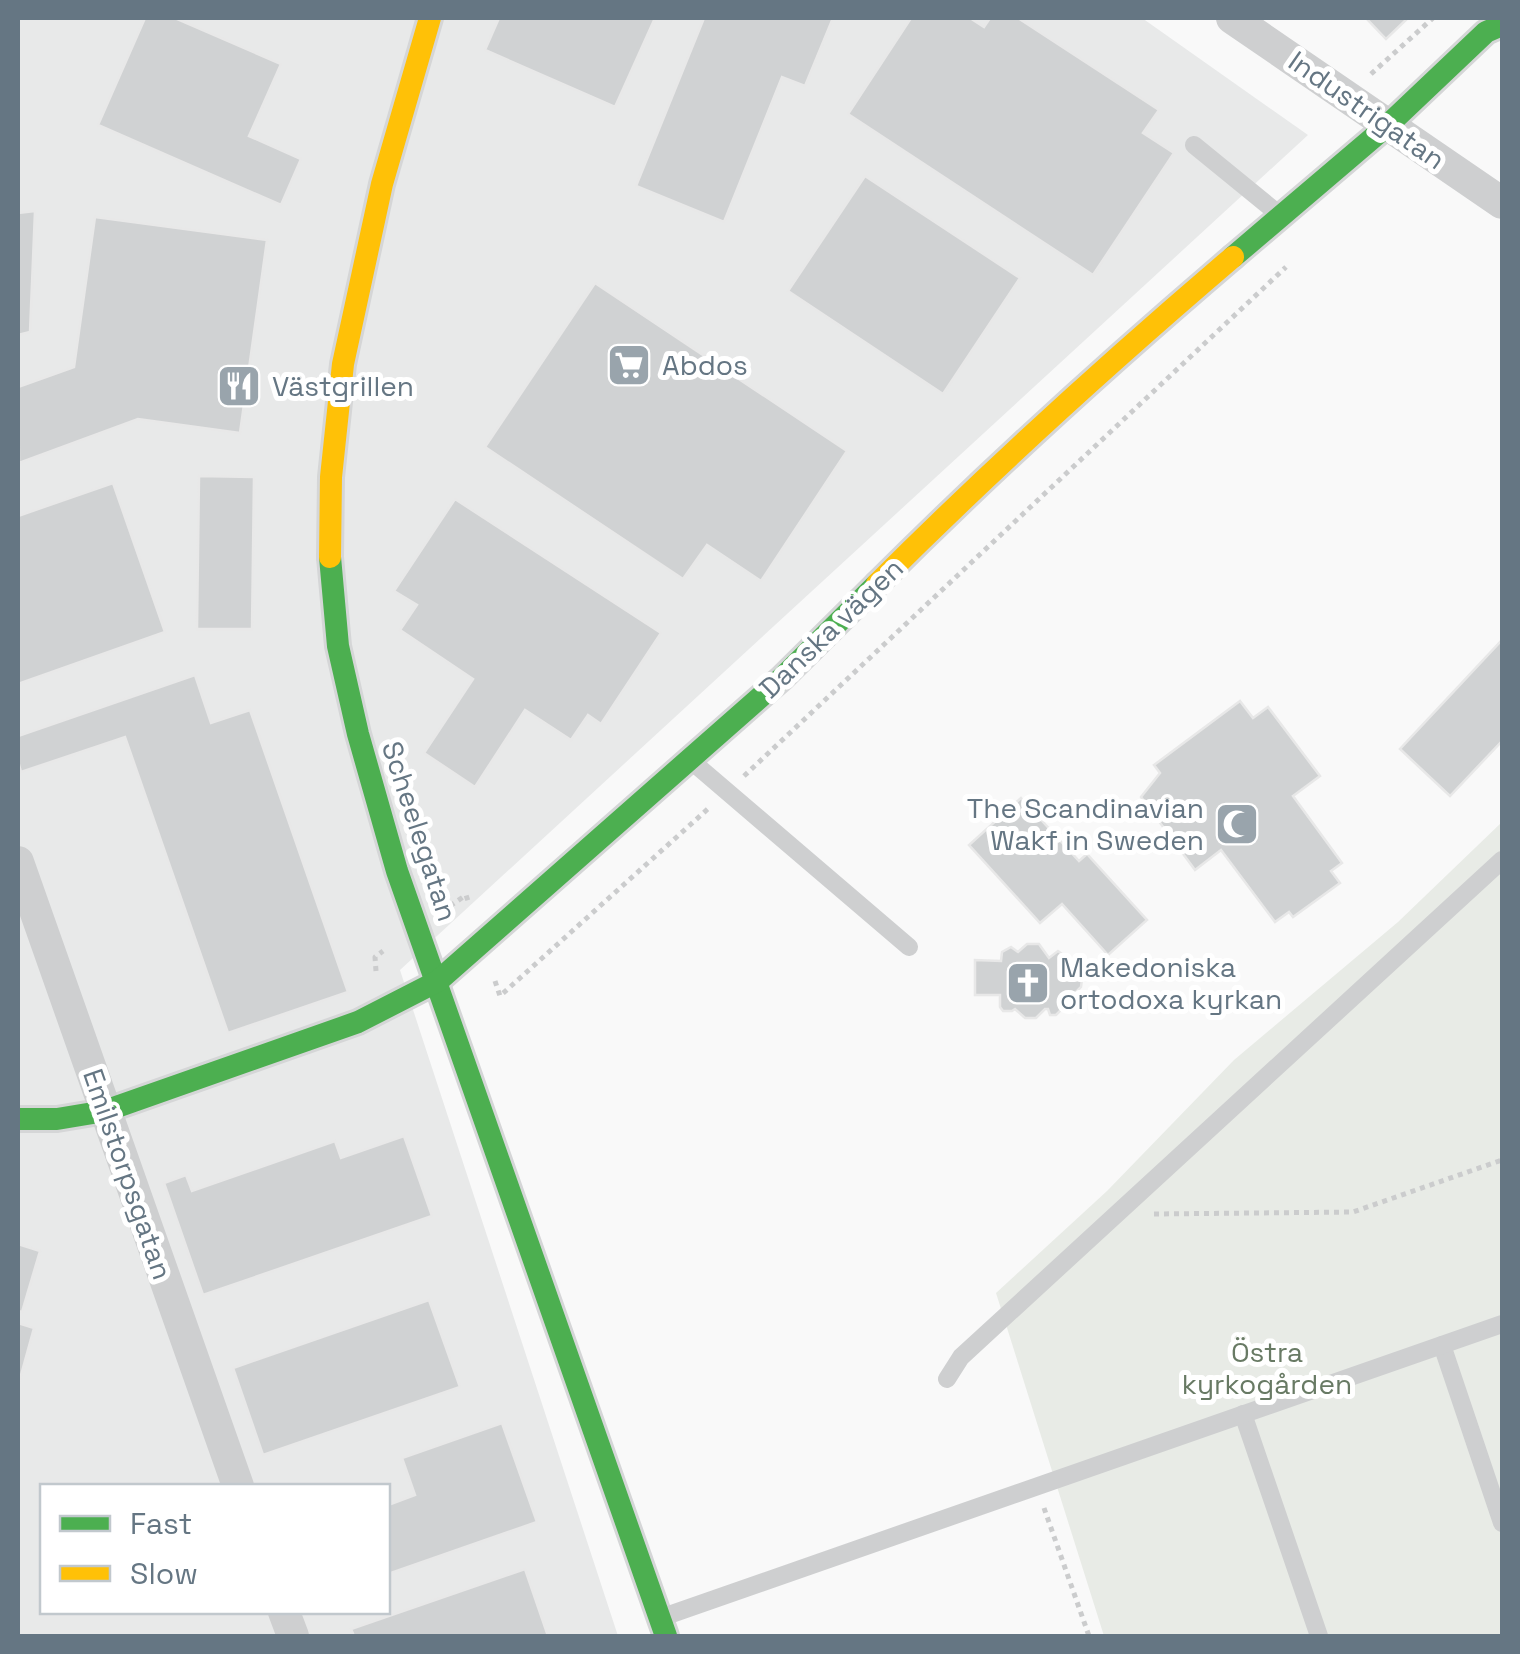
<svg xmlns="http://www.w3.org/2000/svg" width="1520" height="1654" viewBox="0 0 1520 1654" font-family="'Space Grotesk',sans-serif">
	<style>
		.built { fill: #e8e9e9; fill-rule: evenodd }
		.green { fill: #e8ebe6 }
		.building { fill: #d0d2d3; stroke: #e8e8e8; stroke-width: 2.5 }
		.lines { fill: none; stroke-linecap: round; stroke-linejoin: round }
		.fast-casing { stroke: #d5d6d7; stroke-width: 28 }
		.slow-casing { stroke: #d5d6d7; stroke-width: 28 }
		.path { stroke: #cbcccd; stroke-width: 5; stroke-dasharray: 5 5; stroke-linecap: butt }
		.lane { stroke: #cecfd0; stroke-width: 18 }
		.street { stroke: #cecfd0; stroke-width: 32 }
		.fast { stroke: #4caf50; stroke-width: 22 }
		.slow { stroke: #ffc107; stroke-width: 22 }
		.labels { text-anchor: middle; stroke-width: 10; stroke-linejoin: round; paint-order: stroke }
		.street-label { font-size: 28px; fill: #657683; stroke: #fff }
		.poi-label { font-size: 28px; fill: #657683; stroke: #fff; text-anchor: start }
		.park-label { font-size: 28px; fill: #687a64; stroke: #fff }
	</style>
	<rect width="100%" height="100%" fill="#f9f9f9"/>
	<path class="built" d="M18 18H1142L1308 135 400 970 618 1636H18ZM42 1486H388V1612H42Z"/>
	<path class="green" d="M1502 822V1636H1104L996 1293 1107 1191 1234 1060 1398 922Z"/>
	<g class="building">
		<path d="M145 18H175L281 64 249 136 301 159 281 205 98 125Z"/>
		<path d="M499 18H655L615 107 485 50Z"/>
		<path d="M704 18H833L805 86 782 77 724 222 636 186Z"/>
		<path d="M911 18H970L984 27 990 18H1018L1159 110 1143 133 1174 153 1093 275 848 114Z"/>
		<path d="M1366 18H1408L1386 39Z"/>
		<path d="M865 176 1020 278 943 394 788 291Z"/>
		<path d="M35 211 30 332 18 335V213Z"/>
		<path d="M95 217 267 240 240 433 138 419 19 463 18 387 74 367Z"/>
		<path d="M595 283 847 451 761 581 707 545 683 579 485 447Z"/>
		<path d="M199 476 254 477 252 629H197Z"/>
		<path d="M113 483 165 632 18 684V516Z"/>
		<path d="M455 499 661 633 601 724 588 715 571 740 525 710 475 787 424 753 473 679 400 630 417 605 394 591Z"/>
		<path d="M1502 640V741L1450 796 1400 749Z"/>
		<path d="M195 675 211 723 250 710 348 992 228 1033 125 737 21 772 18 761V736Z"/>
		<path d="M1240 701 1253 718 1268 707 1320 776 1293 796 1342 863 1331 871 1340 883 1293 917 1289 912 1275 922 1221 850 1195 870 1141 797 1160 773 1154 765Z"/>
		<path d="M1021 798 1079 861 1087 854 1147 920 1108 955 1062 904 1040 923 969 845Z"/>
		<path d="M1027 944H1039L1049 958 1058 951 1066 957 1060 964H1076V973L1082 979 1081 987 1075 993V999H1061L1060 1011 1056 1015H1050L1048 1009H1045L1036 1018H1025L1015 1009 1012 1011H1003L1000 1007V995H975V960L1001 961 1002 952 1011 947 1018 952Z"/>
		<path d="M404 1136 432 1216 203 1295 164 1183 186 1175 192 1191 335 1141 341 1158Z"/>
		<path d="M18 1244 40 1251 22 1312 18 1311Z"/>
		<path d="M429 1300 460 1387 263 1455 233 1368Z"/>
		<path d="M18 1323 34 1328 18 1386Z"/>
		<path d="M502 1423 537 1522 388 1574V1505L415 1495 402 1458Z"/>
		<path d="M525 1569 548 1636H354L351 1629Z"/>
	</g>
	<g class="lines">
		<g class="fast-casing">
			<g id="fast">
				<path d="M1233 257 1388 125 1486 32 1502 25"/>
				<path d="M330 557 338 646 358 734 397 871 666 1636"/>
				<path d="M18 1119H57L105 1111 358 1022 438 981 782 678 877 584"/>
			</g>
		</g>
		<g class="slow-casing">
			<g id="slow">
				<path d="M330 557 331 477 343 364 382 184 430 18"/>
				<path d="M877 584C991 470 1110 362 1233 257"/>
			</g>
		</g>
		<g class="path">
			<path d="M1371 74 1433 18"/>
			<path d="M744 776 1286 267"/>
			<path d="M450 906 466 895 469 904"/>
			<path d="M376 971 375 957 383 951"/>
			<path d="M495 981 500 996 710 807"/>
			<path d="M1154 1214 1353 1212 1502 1160"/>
			<path d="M1044 1508 1089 1636"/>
		</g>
		<g class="lane">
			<path d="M1194 145 1281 216"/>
			<path d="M689 759 909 947"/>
			<path d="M1442 1345 1502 1523"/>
			<path d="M947 1379 961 1357 1502 860"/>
			<path d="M1243 1414 1319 1636"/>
			<path d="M663 1617 1502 1324"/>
		</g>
		<g class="street">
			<path d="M1232 18 1502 203"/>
			<path d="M18 862 238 1486"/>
			<path d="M284 1612 293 1636"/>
		</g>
		<use href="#fast" class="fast"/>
		<use href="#slow" class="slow"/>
	</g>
	<defs>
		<g id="supermarket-square" transform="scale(2.25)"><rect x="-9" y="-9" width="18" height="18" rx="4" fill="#99a4ac" stroke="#fff"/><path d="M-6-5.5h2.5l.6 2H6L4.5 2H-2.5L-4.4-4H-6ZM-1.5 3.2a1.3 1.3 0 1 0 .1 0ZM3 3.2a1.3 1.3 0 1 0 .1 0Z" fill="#fff"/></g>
		<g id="restaurant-square" transform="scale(2.25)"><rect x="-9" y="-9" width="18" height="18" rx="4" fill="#99a4ac" stroke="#fff"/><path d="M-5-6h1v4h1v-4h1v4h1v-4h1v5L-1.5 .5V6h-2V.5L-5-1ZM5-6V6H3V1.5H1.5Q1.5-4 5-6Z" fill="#fff"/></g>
		<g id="mosque-square" transform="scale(2.25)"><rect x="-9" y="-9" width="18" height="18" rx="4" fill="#99a4ac" stroke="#fff"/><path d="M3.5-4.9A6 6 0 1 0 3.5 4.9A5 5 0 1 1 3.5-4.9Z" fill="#fff"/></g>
		<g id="church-square" transform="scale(2.25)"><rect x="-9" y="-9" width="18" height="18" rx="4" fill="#99a4ac" stroke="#fff"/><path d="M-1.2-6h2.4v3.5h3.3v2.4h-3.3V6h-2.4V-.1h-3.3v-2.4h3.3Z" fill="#fff"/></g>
	</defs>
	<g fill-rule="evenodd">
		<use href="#supermarket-square" x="629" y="365"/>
		<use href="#restaurant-square" x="239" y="386"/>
		<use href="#mosque-square" x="1237" y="824"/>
		<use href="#church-square" x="1028" y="983"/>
	</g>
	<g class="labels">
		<g class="street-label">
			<text transform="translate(1367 110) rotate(35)" y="10">Industrigatan</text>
			<text transform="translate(831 628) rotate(-44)" y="10">Danska vägen</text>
			<text transform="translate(420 831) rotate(72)" y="10">Scheelegatan</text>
			<text transform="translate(128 1174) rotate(71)" y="10">Emilstorpsgatan</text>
		</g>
		<g class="poi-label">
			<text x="662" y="375">Abdos</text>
			<text x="272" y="396">Västgrillen</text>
			<text x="1204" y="818" text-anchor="end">The Scandinavian<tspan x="1204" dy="32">Wakf in Sweden</tspan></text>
			<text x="1060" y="977">Makedoniska<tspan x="1060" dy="32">ortodoxa kyrkan</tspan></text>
		</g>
		<g class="park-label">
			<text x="1267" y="1362">Östra<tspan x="1267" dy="32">kyrkogården</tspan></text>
		</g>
	</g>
	<rect width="1520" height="1654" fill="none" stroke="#657683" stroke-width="40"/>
	<rect x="40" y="1484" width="350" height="130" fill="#ffffff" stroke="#c1c8cd" stroke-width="2.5"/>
	<rect x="60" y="1516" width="50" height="15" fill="#4caf50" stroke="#c1c8cd" stroke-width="2.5"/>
	<text x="130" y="1534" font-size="30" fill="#657683">Fast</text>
	<rect x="60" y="1566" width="50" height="15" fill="#ffc107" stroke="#c1c8cd" stroke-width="2.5"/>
	<text x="130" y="1584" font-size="30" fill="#657683">Slow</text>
</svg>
